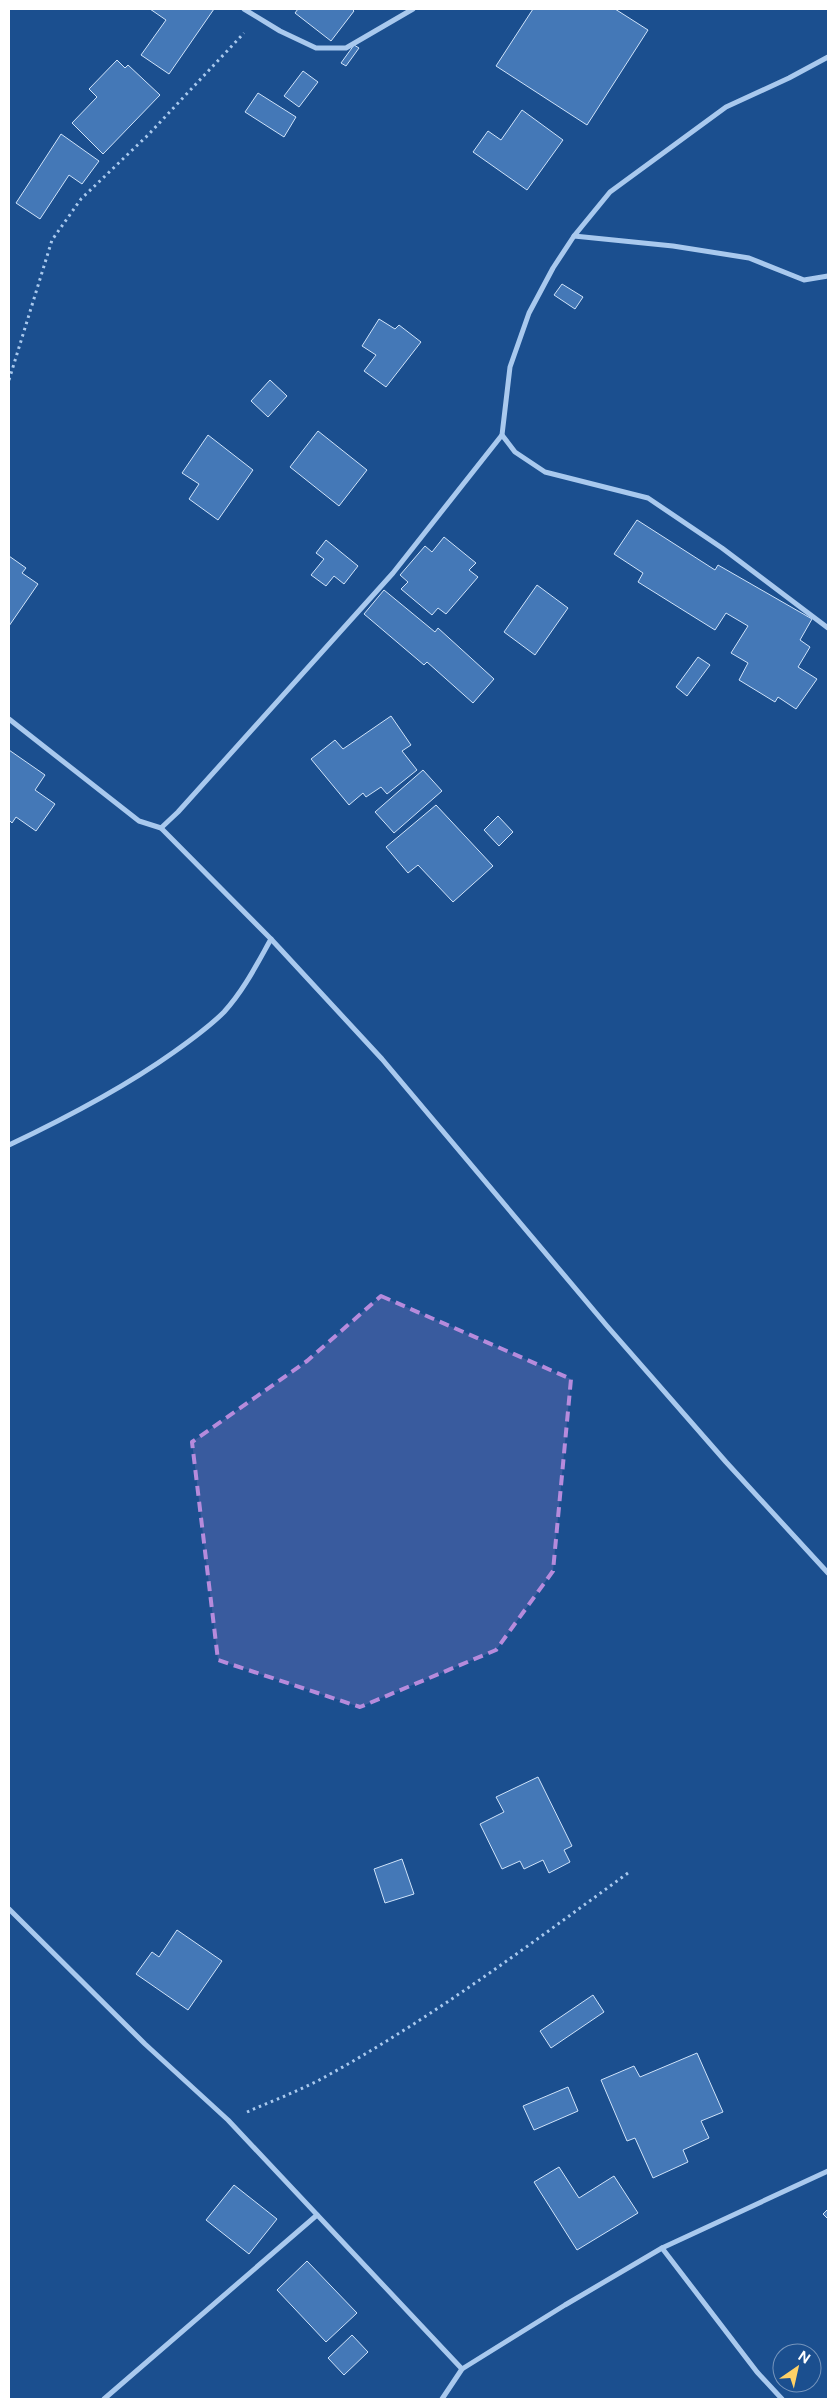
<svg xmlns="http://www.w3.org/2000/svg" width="837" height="2408" viewBox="0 0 837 2408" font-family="'Public Sans',sans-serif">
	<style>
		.building { fill: #4478b7; stroke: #cfe3fa }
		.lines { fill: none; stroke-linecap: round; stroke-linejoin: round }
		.path { stroke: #a9c9ee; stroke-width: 3; stroke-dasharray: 2.5 4; stroke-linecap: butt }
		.minor { stroke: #a9c9ee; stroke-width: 5 }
		.marked { fill: #b68bdc; fill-opacity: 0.2; stroke: #b68bdc; stroke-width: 4; stroke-dasharray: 10 6; stroke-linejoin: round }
	</style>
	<rect width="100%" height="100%" fill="#1b4f8f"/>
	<g class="building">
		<path d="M150 9H214L169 74 141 55 166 20Z"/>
		<path d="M298 9H352L354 11 331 41 295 13Z"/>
		<path d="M533 9H615L648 30 587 125 496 66Z"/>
		<path d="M354 45 359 48 346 66 341 63Z"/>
		<path d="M117 60 125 68 128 65 160 95 103 154 72 123 97 97 89 89Z"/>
		<path d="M303 71 318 82 299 107 284 96Z"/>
		<path d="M258 93 296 117 284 137 245 112Z"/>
		<path d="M522 110 563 140 527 190 473 152 488 131 501 140Z"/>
		<path d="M61 134 99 161 82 184 69 175 40 219 16 203Z"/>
		<path d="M562 284 583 297 575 309 554 295Z"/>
		<path d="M379 319 395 329 399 325 421 342 386 387 364 371 376 355 362 346Z"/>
		<path d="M270 380 287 396 268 417 251 401Z"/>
		<path d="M318 431 367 470 339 506 290 467Z"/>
		<path d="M208 435 253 470 218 520 189 499 199 484 182 473Z"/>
		<path d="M637 520 715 570 718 565 812 619 800 640 810 647 798 667 817 679 796 709 778 697 775 702 739 680 748 663 731 653 748 626 726 613 715 630 638 582 643 573 614 554Z"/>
		<path d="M444 537 476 563 469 570 478 577 446 614 438 608 432 615 401 589 408 582 400 575 425 546 432 552Z"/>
		<path d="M326 540 358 566 344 584 334 576 326 586 311 575 324 559 316 553Z"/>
		<path d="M9 556 26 568 22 573 38 584 9 626Z"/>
		<path d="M537 585 568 608 535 655 504 632Z"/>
		<path d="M384 590 435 632 438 628 494 679 473 703 427 662 424 665 364 614Z"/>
		<path d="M698 657 710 665 687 696 676 687Z"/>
		<path d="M391 716 411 745 402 751 417 770 387 794 381 787 366 797 363 793 349 805 311 759 335 740 343 749Z"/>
		<path d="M9 750 45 775 35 790 55 804 36 831 16 817 12 823 9 820Z"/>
		<path d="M423 770 442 791 394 833 375 812Z"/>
		<path d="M436 805 493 866 453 902 418 865 408 873 386 847Z"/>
		<path d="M498 816 513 832 499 846 484 830Z"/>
		<path d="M538 1777 572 1846 564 1850 570 1862 549 1873 543 1860 524 1869 520 1861 502 1869 480 1824 504 1812 496 1797Z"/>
		<path d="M402 1859 414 1894 385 1903 374 1869Z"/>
		<path d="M177 1930 222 1961 188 2010 136 1974 152 1952 159 1957Z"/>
		<path d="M593 1995 604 2012 551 2048 540 2031Z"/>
		<path d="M697 2053 723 2112 701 2121 709 2138 683 2150 688 2162 653 2178 635 2138 627 2141 601 2080 634 2066 640 2077Z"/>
		<path d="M568 2087 578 2111 534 2130 523 2106Z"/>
		<path d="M559 2167 579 2198 614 2176 638 2213 577 2250 534 2182Z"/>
		<path d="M234 2185 277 2219 249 2254 206 2220Z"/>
		<path d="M828 2209V2219L823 2214Z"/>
		<path d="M307 2261 357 2313 326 2342 277 2290Z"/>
		<path d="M352 2335 368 2352 344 2375 328 2358Z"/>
	</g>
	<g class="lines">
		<g class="path">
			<path d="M9 380 52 240 81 199 148 135 244 33"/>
			<path d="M247 2112C272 2101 299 2091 323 2078 431 2019 529 1945 628 1873"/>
		</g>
		<g class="minor">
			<path d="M244 9 280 31 316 48H346L413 9"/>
			<path d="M828 57 789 78 726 107 610 192 574 236 553 268 529 313 510 367 502 435 515 452 545 472 648 498 722 548 828 628"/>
			<path d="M574 236 673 246 749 258 804 280 828 276"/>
			<path d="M9 719 139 821 161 828 178 812 393 573 502 435"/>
			<path d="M161 828 271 939 382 1059 607 1326 726 1462 828 1573"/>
			<path d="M9 1145C66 1118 122 1089 174 1052 191 1040 209 1027 224 1012 244 990 257 964 271 939"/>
			<path d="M9 1909 145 2044 228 2120 462 2369"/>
			<path d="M662 2248 757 2372 782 2399"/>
			<path d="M104 2399 317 2215"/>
			<path d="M442 2399 462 2369 565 2305 662 2248 828 2171"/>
		</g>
	</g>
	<path class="marked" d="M381 1296 571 1379 553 1571 496 1650 360 1707 218 1660 192 1442 307 1361Z"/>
	<rect width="837" height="2408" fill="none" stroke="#ffffff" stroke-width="20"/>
	<g transform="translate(797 2368) rotate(34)"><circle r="24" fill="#1b4f8f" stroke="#7695bc"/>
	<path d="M0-4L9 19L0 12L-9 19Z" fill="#ffd166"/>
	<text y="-8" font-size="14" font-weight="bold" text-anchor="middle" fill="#ffffff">N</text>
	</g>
</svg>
